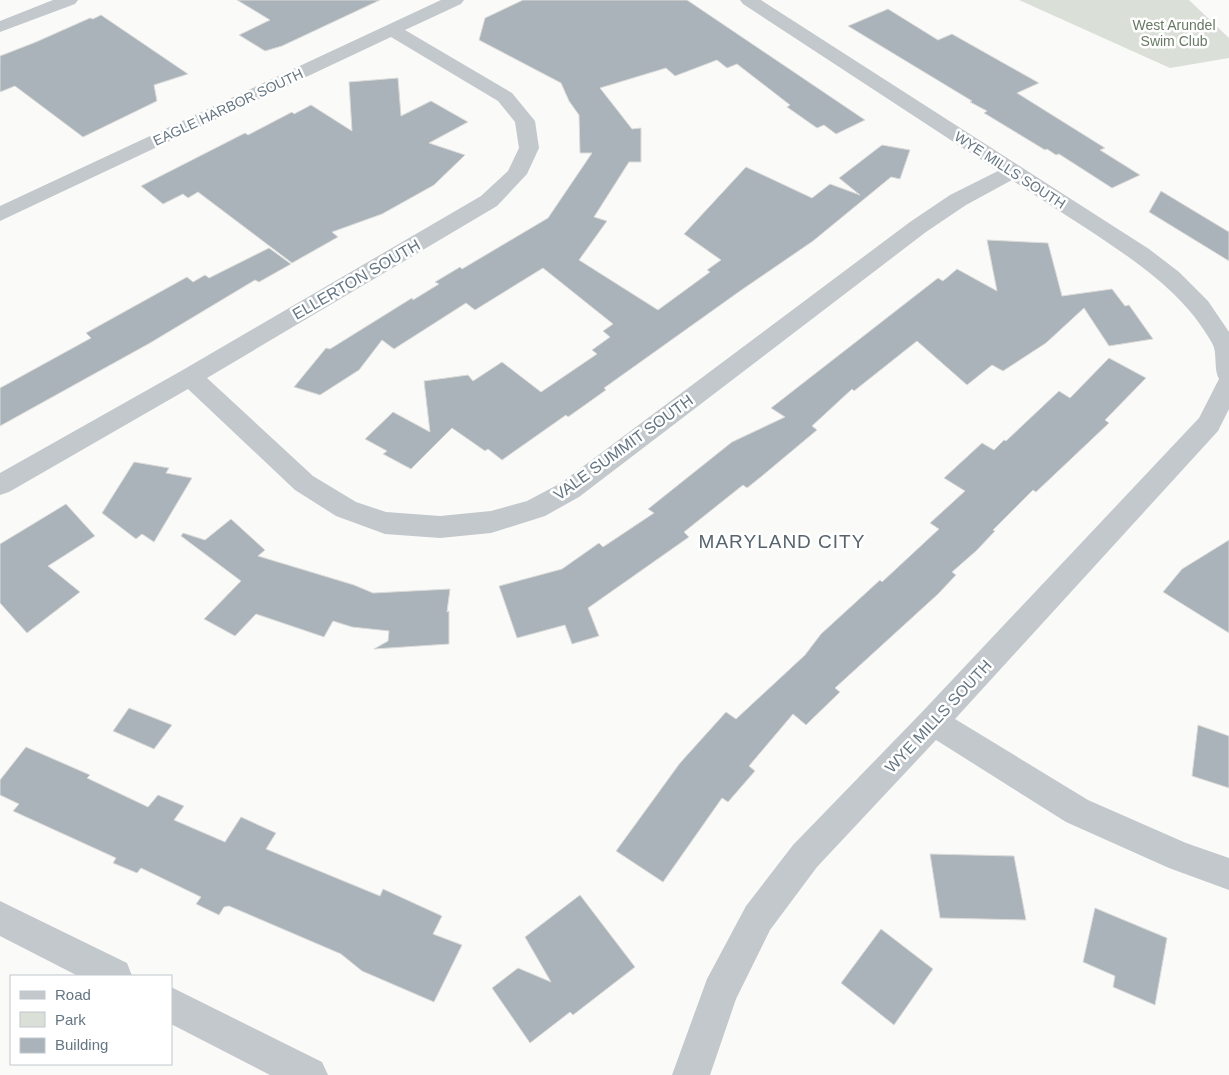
<svg xmlns="http://www.w3.org/2000/svg" width="1229" height="1075" viewBox="0 0 1229 1075" font-family="Helvetica,sans-serif">
	<style>
		.green { fill: #dadfd7 }
		.building { fill: #aab3b9; stroke: #dcdcda }
		.lines { fill: none; stroke-linecap: round; stroke-linejoin: round }
		.street { fill: #c3c8cc; fill-rule: evenodd }
		.labels { text-anchor: middle; stroke-width: 5; stroke-linejoin: round; paint-order: stroke }
		.far-park-label { font-size: 14px; fill: #687a64; stroke: #fff }
		.far-street-label { font-size: 14px; fill: #657683; stroke: #fff }
		.street-label { font-size: 16px; fill: #657683; stroke: #fff }
		.quarter-label { font-size: 19px; letter-spacing: 1px; fill: #57646e; stroke: #fff }
	</style>
	<rect width="100%" height="100%" fill="#fafaf8"/>
	<path class="green" d="M1019 0H1189L1229 38V58L1170 68Z"/>
	<g class="building">
		<path d="M237 0H380L282 46 265 51 239 35 270 20Z"/>
		<path d="M523 0H687L865 120 836 134 824 125 817 128 787 107 790 105 737 64 727 68 717 60 675 76 666 68 600 88 632 129 641 128V162H629L594 217 607 221 579 260 658 310 710 272 707 270 721 260 684 234 746 167 812 198 830 184 860 195 839 178 882 145 910 150 900 179 891 177 813 241 740 291 604 388 606 390 568 417 566 415 502 460 488 449 485 451 452 428 411 469 383 454 387 451 365 439 393 412 430 432 424 381 468 375 473 381 502 362 541 392 597 354 592 350 610 337 603 331 613 324 543 268 475 310 466 303 394 349 382 340 359 370 320 395 294 387 326 348 330 349 412 298 413 300 439 284 435 282 460 267 462 269 548 218 592 153H580L579 115 569 101 561 83 479 40 485 18Z"/>
		<path d="M888 9 938 40 952 34 1039 83 1017 93 1105 148 1100 150 1140 175 1112 188 1059 154 1056 155 1047 149 1045 150 984 113 987 111 970 102 972 101 848 26Z"/>
		<path d="M101 15 188 74 154 85 157 101 83 137 15 86 0 92V56L36 42 90 18 93 19Z"/>
		<path d="M398 78 401 116 431 101 468 122 429 143 465 155 434 185 382 214 332 232 338 237 292 263 198 192 188 198 183 194 163 204 141 186 245 133 248 135 292 112 294 114 311 105 352 131 349 82Z"/>
		<path d="M1161 191 1229 232V261L1149 212Z"/>
		<path d="M987 240 1048 243 1062 296 1112 289 1125 306 1129 305 1153 339 1109 346 1084 308 1046 343 1003 371 992 365 967 385 917 341 854 391 852 389 812 426 817 430 762 476 747 488 743 485 684 532 689 537 588 608 599 636 572 644 565 625 517 638 499 586 562 569 599 543 603 547 654 513 648 509 732 442 785 417 771 408 938 278 943 281 957 269 997 291Z"/>
		<path d="M269 248 291 264 259 282 255 280 150 343 0 426V388L91 338 86 333 187 277 193 282 205 275 209 278Z"/>
		<path d="M1109 358 1146 378 1105 420 1109 423 1036 492 1033 490 993 530 995 531 976 551 952 572 956 575 938 594 835 688 840 692 806 725 793 714 749 766 755 771 728 802 722 798 663 882 616 851 680 763 726 712 736 719 805 655 821 634 880 580 882 582 939 529 930 523 965 491 944 478 982 443 994 450 1004 440 1006 441 1059 391 1070 398Z"/>
		<path d="M134 462 169 468 166 473 192 478 154 542 142 534 136 539 102 513Z"/>
		<path d="M66 504 95 536 48 566 80 592 27 633 0 603V544Z"/>
		<path d="M231 519 265 550 258 556 354 585 373 593 450 589 447 612 449 611V644L374 649 388 641 389 631 352 627 333 621 324 637 256 614 235 636 204 619 241 581 181 536 183 533 205 540Z"/>
		<path d="M1229 540V633L1163 592 1182 569Z"/>
		<path d="M129 708 172 725 154 749 113 731Z"/>
		<path d="M1198 725 1229 736V788L1192 776Z"/>
		<path d="M26 747 90 775 87 778 148 807 158 795 184 806 174 820 225 842 241 817 276 833 266 849 380 896 383 889 442 916 433 934 462 945 434 1002 362 971 341 954 229 906 224 907 219 915 196 904 201 897 141 868 137 873 113 863 116 858 13 811 19 804 0 795V780Z"/>
		<path d="M930 854 1014 856 1026 920 940 918Z"/>
		<path d="M580 895 635 967 573 1015 570 1012 530 1043 492 988 518 968 551 982 525 937Z"/>
		<path d="M1095 908 1167 938 1155 1005 1113 987 1115 976 1083 962Z"/>
		<path d="M881 929 933 969 894 1025 841 983Z"/>
	</g>
	<g class="lines">
		<g class="street">
			<path d="M53 0H78L75 4 0 32V21Z"/>
			<path d="M441 0H464L461 4 405 30 512 93 535 121 539 148 527 174 497 206 207 378 313 476 356 502 386 512 440 516 491 511 527 501 561 483 910 222 950 195 998 171 743 4 740 0H761L1149 249 1179 272 1208 301 1229 332V409L1218 431 955 719 1088 800 1186 843 1229 858V890L1169 868 1066 822 936 740 817 867 770 930 736 999 710 1075H672L707 979 746 906 793 845 922 712 1199 418 1219 379C1213 368 1218 353 1212 343 1184 293 1138 263 1092 232 1066 215 1039 198 1012 180L966 205 926 232 579 497 545 516 491 533 440 538 385 534 336 516 295 490 188 389 9 492 0 495V473L181 371 481 196 508 171 519 148 515 122 498 101 391 37 0 221V206Z"/>
			<path d="M0 901 127 963 132 976H78L0 936Z"/>
			<path d="M171 987 322 1062 328 1075H270L171 1024Z"/>
		</g>
	</g>
	<g class="labels">
		<g class="far-park-label">
			<text x="1174" y="30">West Arundel<tspan x="1174" dy="16">Swim Club</tspan></text>
		</g>
		<g class="far-street-label">
			<text transform="translate(228 107) rotate(-25)" y="5">EAGLE HARBOR SOUTH</text>
			<text transform="translate(1010 170) rotate(33)" y="5">WYE MILLS SOUTH</text>
		</g>
		<g class="street-label">
			<text transform="translate(356 279) rotate(-30)" y="6">ELLERTON SOUTH</text>
			<text transform="translate(623 447) rotate(-36)" y="6">VALE SUMMIT SOUTH</text>
			<text transform="translate(938 716) rotate(-47)" y="6">WYE MILLS SOUTH</text>
		</g>
		<g class="quarter-label">
			<text x="782" y="548">MARYLAND CITY</text>
		</g>
	</g>
	<rect x="10" y="975" width="162" height="90" fill="#ffffff" stroke="#c1c8cd"/>
	<rect x="20" y="991" width="25" height="8" fill="#c3c8cc" stroke="#c1c8cd"/>
	<text x="55" y="1000" font-size="15" fill="#657683">Road</text>
	<rect x="20" y="1012" width="25" height="15" fill="#dadfd7" stroke="#c1c8cd"/>
	<text x="55" y="1025" font-size="15" fill="#657683">Park</text>
	<rect x="20" y="1038" width="25" height="15" fill="#aab3b9" stroke="#c1c8cd"/>
	<text x="55" y="1050" font-size="15" fill="#657683">Building</text>
</svg>
